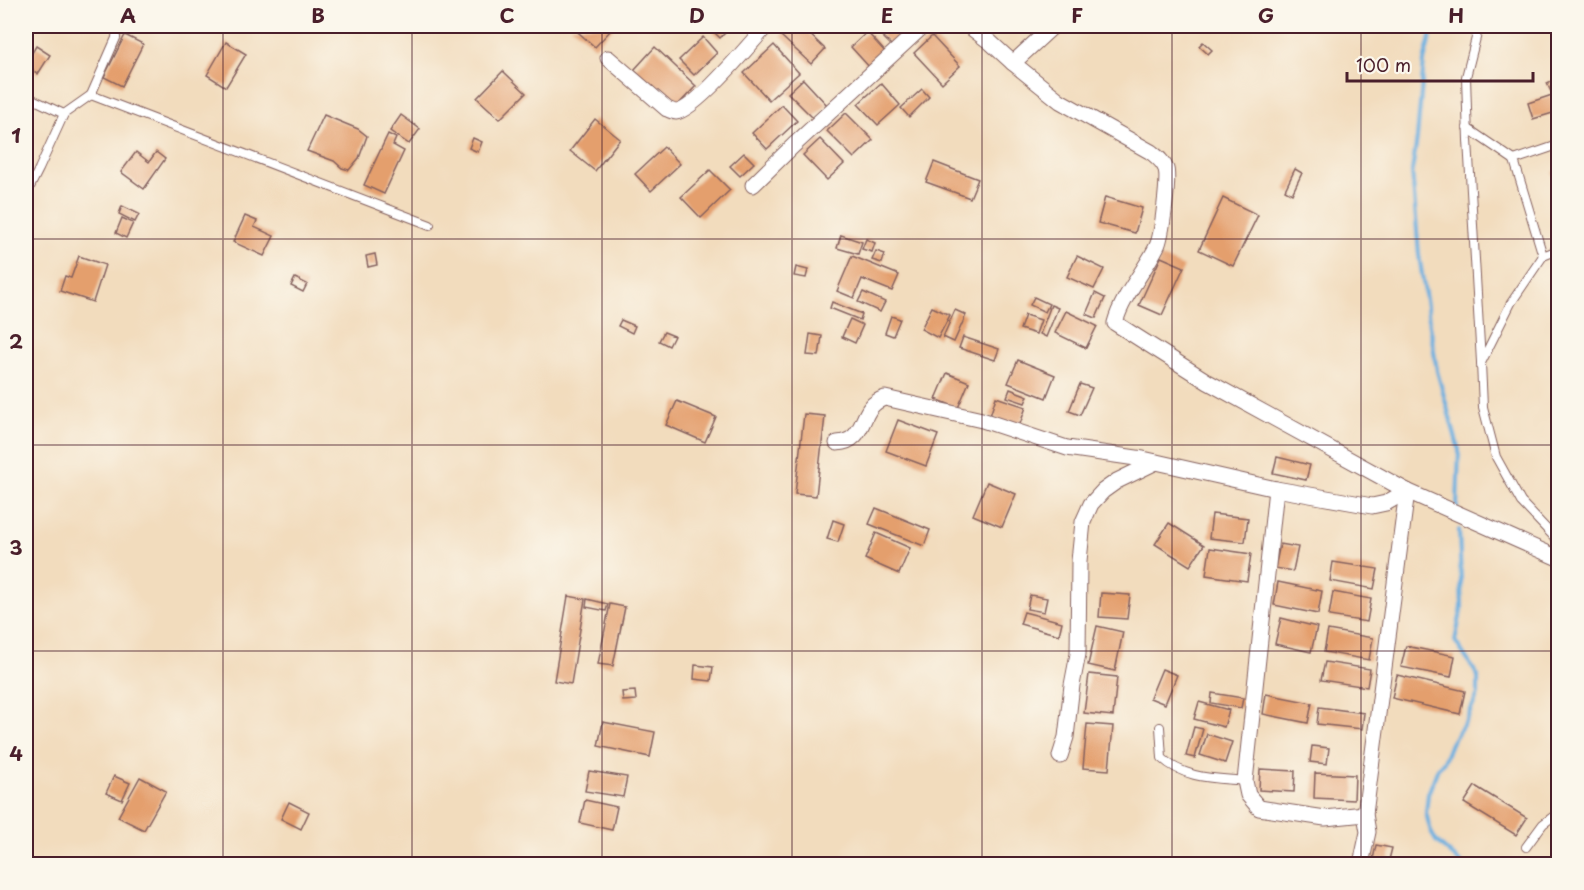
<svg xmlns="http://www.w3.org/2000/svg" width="1584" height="890" viewBox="0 0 1584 890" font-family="'Playpen Sans',sans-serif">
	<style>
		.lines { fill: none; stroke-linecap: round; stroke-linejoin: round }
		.stream { stroke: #69afe0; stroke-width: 4 }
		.building { fill: #e49f6d }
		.service-casing { stroke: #85615e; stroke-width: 10 }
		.minor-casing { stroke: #85615e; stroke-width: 17 }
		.service { stroke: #fff; stroke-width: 8 }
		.minor { stroke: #fff; stroke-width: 15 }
		.grid { fill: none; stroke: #4a1f2b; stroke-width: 1.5; stroke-opacity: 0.55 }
		.neatline { fill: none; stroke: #4a1f2b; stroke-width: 2 }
		.grid-label { font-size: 20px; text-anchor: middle; font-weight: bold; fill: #4a1f2b }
	</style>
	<rect width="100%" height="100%" fill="#fbf7ec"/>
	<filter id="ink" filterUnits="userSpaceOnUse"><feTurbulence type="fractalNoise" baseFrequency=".0167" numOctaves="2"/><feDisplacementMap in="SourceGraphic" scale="12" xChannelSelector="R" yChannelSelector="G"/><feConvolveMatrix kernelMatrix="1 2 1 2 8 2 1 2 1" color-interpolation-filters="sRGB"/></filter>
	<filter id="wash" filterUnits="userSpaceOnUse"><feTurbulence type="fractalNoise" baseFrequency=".008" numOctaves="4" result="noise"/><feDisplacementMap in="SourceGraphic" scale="24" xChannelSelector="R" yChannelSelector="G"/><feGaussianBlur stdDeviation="1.35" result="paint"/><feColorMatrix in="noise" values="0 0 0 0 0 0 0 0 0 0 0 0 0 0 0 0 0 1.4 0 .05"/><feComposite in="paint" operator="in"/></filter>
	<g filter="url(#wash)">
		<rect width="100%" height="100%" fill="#f2dcbd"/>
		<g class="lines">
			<g class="stream">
				<path d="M1433 26 1424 61 1417 138 1412 171 1419 255 1437 371 1459 450 1457 507"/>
				<path d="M1459 530 1462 607 1455 641 1478 676V694L1467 719 1451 743 1444 761 1438 768 1428 794 1426 813 1431 832 1436 841 1462 864"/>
			</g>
		</g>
		<g id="blocks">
			<g class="building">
				<path d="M571 26H610L613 28 595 47Z"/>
				<path d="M710 26H732L720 38 709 27Z"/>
				<path d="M791 26H801L825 49 811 64 781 36Z"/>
				<path d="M892 26H918L894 48 881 35Z"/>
				<path d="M867 32 887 54 871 69 851 47Z"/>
				<path d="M125 35 143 44 122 86 104 77Z"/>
				<path d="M932 36 960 66 942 83 914 53Z"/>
				<path d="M703 37 717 53 694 75 679 60Z"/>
				<path d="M226 42 246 54 226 87 207 75Z"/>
				<path d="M1203 42 1212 50 1208 54 1199 46Z"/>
				<path d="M774 45 799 73 769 100 744 73Z"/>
				<path d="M36 46 50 55 38 74 26 66V63Z"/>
				<path d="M655 47 696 86 675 108 634 70Z"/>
				<path d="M503 71 526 93 500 119 477 98Z"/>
				<path d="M1558 78V94L1553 96 1547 83Z"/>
				<path d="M803 79 827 105 813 118 788 93Z"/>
				<path d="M881 83 900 105 878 125 858 104Z"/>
				<path d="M922 89 929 97 909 117 901 108Z"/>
				<path d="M1552 95 1556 112 1533 119 1528 103Z"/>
				<path d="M782 105 797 121 767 149 752 133Z"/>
				<path d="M846 113 873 140 854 158 827 131Z"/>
				<path d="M324 115 358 129 367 136 359 158 349 170 342 168 334 161 307 151Z"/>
				<path d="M401 115 420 129 409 144 390 131Z"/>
				<path d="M595 119 620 139 595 171 570 151Z"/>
				<path d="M388 134 396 138 393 145 404 151 384 194 364 185Z"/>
				<path d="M473 138 482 142 478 152 469 148Z"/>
				<path d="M820 139 844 164 827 180 803 155Z"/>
				<path d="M664 147 680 164 651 191 635 174Z"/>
				<path d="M136 152 149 162 156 152 165 159 144 189 121 172Z"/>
				<path d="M744 153 754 163 740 176 730 166Z"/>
				<path d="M934 162 978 179 970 198 926 182Z"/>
				<path d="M1295 169 1302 173 1292 194 1285 190Z"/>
				<path d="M710 170 730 190 701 218 681 197Z"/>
				<path d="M1558 170V193L1552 172Z"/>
				<path d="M1105 197 1142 208 1135 233 1098 223Z"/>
				<path d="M1223 198 1258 215 1233 266 1199 250Z"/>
				<path d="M122 206 139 214 135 222 119 214Z"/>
				<path d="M245 216 257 221 254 227 274 236 264 256 233 242Z"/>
				<path d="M122 218 133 223 126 238 116 233Z"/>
				<path d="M841 235 862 242 858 254 837 248Z"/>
				<path d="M866 239 875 243 872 252 862 249Z"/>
				<path d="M876 251 885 254 882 263 872 260Z"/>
				<path d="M375 254 377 265 368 267 366 256Z"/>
				<path d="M79 256 105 265 93 302 60 291 65 276 71 278Z"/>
				<path d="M852 256 899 275 892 291 862 279 854 298 837 291Z"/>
				<path d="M1077 256 1104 269 1094 289 1067 277Z"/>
				<path d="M1161 257 1184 267 1162 315 1139 305Z"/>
				<path d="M796 267 808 270 806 278 794 276Z"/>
				<path d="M295 278 307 284 303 292 291 286Z"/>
				<path d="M863 292 885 302 880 312 858 302Z"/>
				<path d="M1095 293 1105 298 1096 318 1086 314Z"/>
				<path d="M1034 297 1049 304 1045 312 1030 305Z"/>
				<path d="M832 302 862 314 860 320 830 308Z"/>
				<path d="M1051 305 1058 308 1046 337 1040 334Z"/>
				<path d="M932 307 950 315 938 338 921 329Z"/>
				<path d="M955 310 966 315 954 342 943 337Z"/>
				<path d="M1066 311 1097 326 1086 348 1055 333Z"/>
				<path d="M1025 315 1041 320 1036 334 1020 329Z"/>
				<path d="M891 316 900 319 893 336 885 333Z"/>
				<path d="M850 319 863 325 855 343 842 337Z"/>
				<path d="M621 320 635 326 632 333 618 326Z"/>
				<path d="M664 332 674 336 669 346 659 341Z"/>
				<path d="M810 334 822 336 819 356 807 355Z"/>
				<path d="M963 337 999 349 995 360 959 348Z"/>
				<path d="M1018 360 1055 375 1046 398 1008 383Z"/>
				<path d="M947 373 969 382 958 408 936 399Z"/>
				<path d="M1080 384 1092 388 1080 415 1069 411Z"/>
				<path d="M1010 389 1028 396 1025 403 1007 397Z"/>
				<path d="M996 397 1026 407 1019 427 990 416Z"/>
				<path d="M677 401 716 417 705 442 666 425Z"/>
				<path d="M804 414 825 416 816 496 795 494Z"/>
				<path d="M898 420 938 435 926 466 886 451Z"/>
				<path d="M1277 457 1310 465 1306 480 1273 473Z"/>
				<path d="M987 482 1016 494 1002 527 973 515Z"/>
				<path d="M876 508 930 530 924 546 869 524Z"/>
				<path d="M1212 514 1248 518 1245 542 1209 538Z"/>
				<path d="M833 520 844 524 838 542 827 539Z"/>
				<path d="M1169 523 1204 545 1190 566 1155 544Z"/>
				<path d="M876 533 910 548 899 574 865 559Z"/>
				<path d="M1280 544 1298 547 1293 571 1275 568Z"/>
				<path d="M1210 548 1251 554 1247 581 1206 575Z"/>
				<path d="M1333 562 1378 569 1374 589 1330 581Z"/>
				<path d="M1278 582 1322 591 1318 614 1274 605Z"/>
				<path d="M1333 592 1371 599 1367 622 1329 616Z"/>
				<path d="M1101 593 1130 595 1127 619 1099 617Z"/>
				<path d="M1030 595 1047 598 1044 612 1027 609Z"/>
				<path d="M568 596 585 599 571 684 554 681Z"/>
				<path d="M587 599 608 604 606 611 586 607Z"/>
				<path d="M610 604 625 607 613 666 598 664Z"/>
				<path d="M1024 612 1062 622 1059 635 1020 624Z"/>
				<path d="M1281 618 1317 627 1311 652 1275 644Z"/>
				<path d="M1097 626 1123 632 1115 671 1088 665Z"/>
				<path d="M1328 630 1373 638 1369 660 1324 652Z"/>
				<path d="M1406 646 1455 656 1451 677 1401 667Z"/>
				<path d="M1325 662 1370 669 1367 687 1321 680Z"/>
				<path d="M695 665 713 667 711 681 694 679Z"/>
				<path d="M1162 669 1177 675 1165 704 1150 698Z"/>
				<path d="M1089 674 1117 677 1113 716 1084 713Z"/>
				<path d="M1397 675 1465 691 1460 714 1392 698Z"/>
				<path d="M635 691 636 700 623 701 622 692Z"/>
				<path d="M1212 693 1243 698 1241 708 1211 703Z"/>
				<path d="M1266 694 1312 703 1308 723 1263 714Z"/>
				<path d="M1199 702 1229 710 1224 727 1194 719Z"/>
				<path d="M1319 707 1364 713 1362 729 1317 724Z"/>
				<path d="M603 722 655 732 650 757 598 746Z"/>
				<path d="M1087 724 1113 726 1109 770 1083 768Z"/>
				<path d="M1194 727 1203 729 1195 758 1186 756Z"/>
				<path d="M1207 734 1232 742 1225 763 1200 755Z"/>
				<path d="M1312 746 1329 748 1327 764 1310 762Z"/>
				<path d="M1260 769 1295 771 1294 792 1259 790Z"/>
				<path d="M589 771 627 777 623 797 585 791Z"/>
				<path d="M1315 773 1355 775 1354 800 1314 798Z"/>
				<path d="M114 776 130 783 122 800 106 793Z"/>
				<path d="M140 777 166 791 144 830 118 817Z"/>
				<path d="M1475 786 1527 818 1516 835 1464 803Z"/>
				<path d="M585 800 617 807 612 830 580 823Z"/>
				<path d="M289 802 309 812 301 829 281 819Z"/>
				<path d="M1376 845 1392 848 1388 864H1372Z"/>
			</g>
		</g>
	</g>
	<g filter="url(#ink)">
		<use href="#blocks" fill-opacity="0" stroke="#85615e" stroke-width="1.5"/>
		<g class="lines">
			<g class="service-casing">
				<g id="service">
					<path d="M1479 26 1466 77 1468 140 1481 362"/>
					<path d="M91 95 116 38 117 26"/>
					<path d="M26 96 64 114"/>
					<path d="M1467 128 1514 160"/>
					<path d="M26 195 39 169 64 114 91 95 430 225"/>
					<path d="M1558 250 1543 256 1511 303 1481 363 1483 407 1496 457 1521 502 1558 541"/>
					<path d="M1543 256 1514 160 1558 145"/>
					<path d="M1160 727 1162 758C1184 779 1216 778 1245 781"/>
					<path d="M1526 847 1543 824 1558 813"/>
				</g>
			</g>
			<g class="minor-casing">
				<g id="minor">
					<path d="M969 26 990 42 1013 63 1053 26"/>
					<path d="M608 58 667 109C670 110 673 112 676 112 694 111 753 41 766 26"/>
					<path d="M1013 63 1060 101 1151 152C1157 157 1163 161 1166 169 1169 179 1162 236 1157 246 1145 271 1122 296 1115 323L1208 382 1407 491 1558 558"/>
					<path d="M753 185 794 145 923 26"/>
					<path d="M837 443C869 441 857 406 885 398L982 420 1067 448 1143 459 1276 489 1372 506 1386 503 1407 491"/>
					<path d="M1276 489 1245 781 1248 795 1259 808 1325 818 1365 814"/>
					<path d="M1060 756 1066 737 1072 685 1078 654 1079 561 1083 522 1091 504 1103 491 1117 481 1156 462"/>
					<path d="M1361 864 1368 832 1365 814 1407 491"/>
				</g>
			</g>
			<use href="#service" class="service"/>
			<use href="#minor" class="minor"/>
		</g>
	</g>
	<path class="grid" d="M223 26V864M412 26V864M602 26V864M792 26V864M982 26V864M1172 26V864M1361 26V864M26 239H1558M26 445H1558M26 651H1558"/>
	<rect width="1584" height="890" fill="none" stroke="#fbf7ec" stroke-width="66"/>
	<path d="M1347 72v9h186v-9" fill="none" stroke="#4a1f2b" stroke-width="3"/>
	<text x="1356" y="72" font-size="18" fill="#4a1f2b" stroke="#fbf7ec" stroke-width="4.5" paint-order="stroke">100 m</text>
	<rect x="33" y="33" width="1518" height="824" class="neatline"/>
	<g class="grid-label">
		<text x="128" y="23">A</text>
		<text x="318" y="23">B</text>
		<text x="507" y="23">C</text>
		<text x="697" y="23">D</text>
		<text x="887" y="23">E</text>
		<text x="1077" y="23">F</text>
		<text x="1266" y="23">G</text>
		<text x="1456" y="23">H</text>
		<text x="16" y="143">1</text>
		<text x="16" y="349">2</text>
		<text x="16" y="555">3</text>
		<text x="16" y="761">4</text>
	</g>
</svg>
